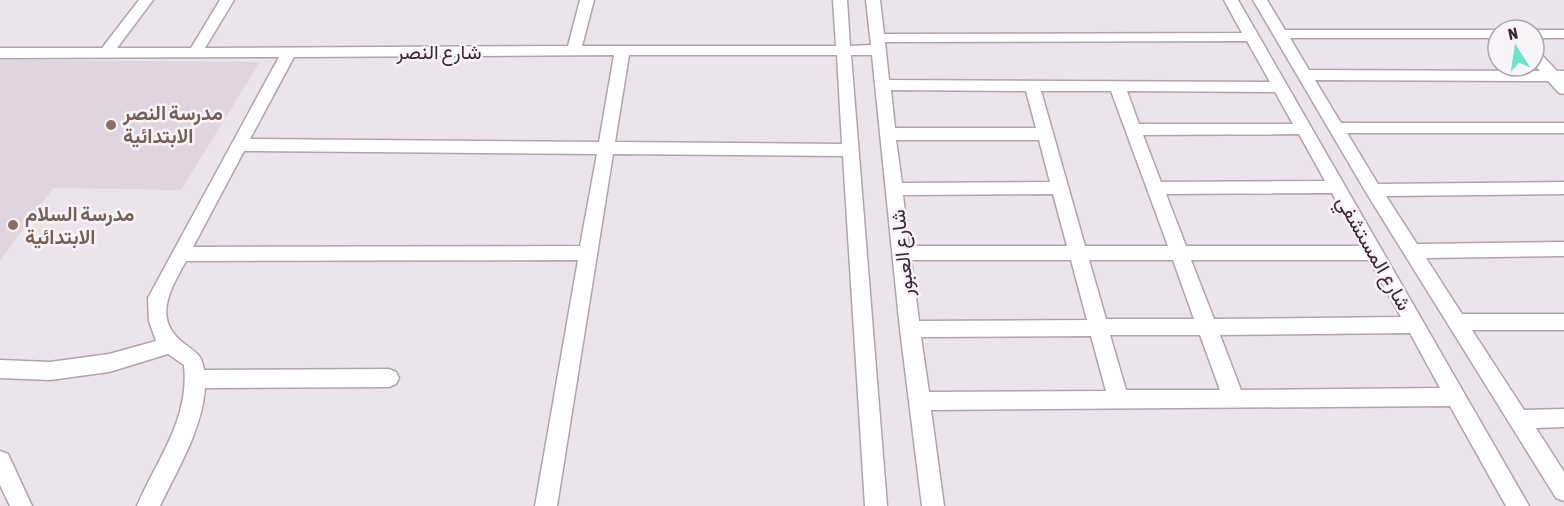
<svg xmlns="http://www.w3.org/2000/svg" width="1564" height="506" viewBox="0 0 1564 506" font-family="'Asap Condensed',Vazirmatn,sans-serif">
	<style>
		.built { fill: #dfd5df }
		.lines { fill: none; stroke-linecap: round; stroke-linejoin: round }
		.street-casing { stroke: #b0a3ad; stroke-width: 3 }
		.street { fill: #fff; fill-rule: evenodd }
		.education-dot { fill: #8d6e63; stroke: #f9f4f8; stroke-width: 2 }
		.labels { text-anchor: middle; stroke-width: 5; stroke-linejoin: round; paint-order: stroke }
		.street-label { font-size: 20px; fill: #3b2536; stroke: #f9f4f8 }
		.education-label { font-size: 20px; font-weight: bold; fill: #785e54; stroke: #f9f4f8; text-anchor: start }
	</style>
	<rect width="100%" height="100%" fill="#ece4eb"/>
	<path class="built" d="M0 60 260 62 181 190 53 188 0 261Z"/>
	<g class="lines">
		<g class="street-casing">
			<g id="street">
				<path d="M139 0H153L117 48H191L220 0H234L205 48 568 46 580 0H594L582 46H836L833 0H847L850 46 871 45 866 0H880L884 34 1242 33 1224 0H1238L1529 506H1506L1450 406 931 410 944 506H922L900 329 872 55H851L887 506H865L843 156 613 154 557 506H535L578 260 186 261C170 290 151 320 186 345 197 353 202 356 204 370L389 369 396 372 399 378 396 384 389 387 205 388C202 430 178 468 160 506H137C157 459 190 419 184 365L168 354 109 372 50 380 0 378V360L50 362 109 354 156 341 149 321 148 298 279 57 0 58V48H102ZM1247 41 1270 82 889 80 885 42ZM614 55 599 142 250 139 294 57ZM629 55H837L842 144 615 142ZM891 90 1026 91 1036 128H895ZM1041 91H1111L1168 246H1085ZM1127 91 1275 92 1293 124H1139ZM1299 134 1325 181 1161 182 1143 135ZM896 140H1039L1050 182 902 183ZM244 151 597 154 580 246 193 247ZM1332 193 1361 246H1186L1166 194ZM1053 194 1067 246H909L903 195ZM911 260H1071L1087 320 919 321ZM1089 260H1173L1194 319H1106ZM1191 260H1369L1401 317 1214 319ZM1410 333 1440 388 1241 390 1220 335ZM1110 335H1200L1220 390H1126ZM1091 336 1106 391 929 392 921 337Z"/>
				<path d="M1253 0H1267L1285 30H1500L1498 38H1290L1309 70 1540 71 1534 64V50L1539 52 1557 71H1564V94L1559 93 1548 81 1315 80 1341 123H1564V133H1347L1378 184 1564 182V194L1386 196 1417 244 1564 242V256L1426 258 1462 314H1564V330H1472L1524 410 1564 409V427L1536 428 1564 472V501L1556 498 1367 194Z"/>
				<path d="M1532 30H1564V38H1534Z"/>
				<path d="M0 451 8 454 32 506H10L0 485Z"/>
			</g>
		</g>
		<use href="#street" class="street"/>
	</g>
	<g class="education-dot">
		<circle cx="111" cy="125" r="6"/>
		<circle cx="13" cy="225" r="6"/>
	</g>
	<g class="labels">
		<g class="street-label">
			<text x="439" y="59">شارع النصر</text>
			<text transform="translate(902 253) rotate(-96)" y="7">شارع العبور</text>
			<text transform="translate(1374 253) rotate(60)" y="7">شارع المستشفي</text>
		</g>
		<g class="education-label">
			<text x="123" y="120">مدرسة النصر<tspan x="123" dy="23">الابتدائية</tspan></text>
			<text x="25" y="221">مدرسة السلام<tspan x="25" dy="23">الابتدائية</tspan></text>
		</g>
	</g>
	<g transform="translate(1516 48) rotate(348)"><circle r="28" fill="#f9f4f8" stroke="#ada1aa" stroke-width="1.5"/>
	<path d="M0-4.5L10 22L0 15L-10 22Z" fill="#6ae3c6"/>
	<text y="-9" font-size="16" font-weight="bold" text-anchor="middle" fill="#3b2536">N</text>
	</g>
</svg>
